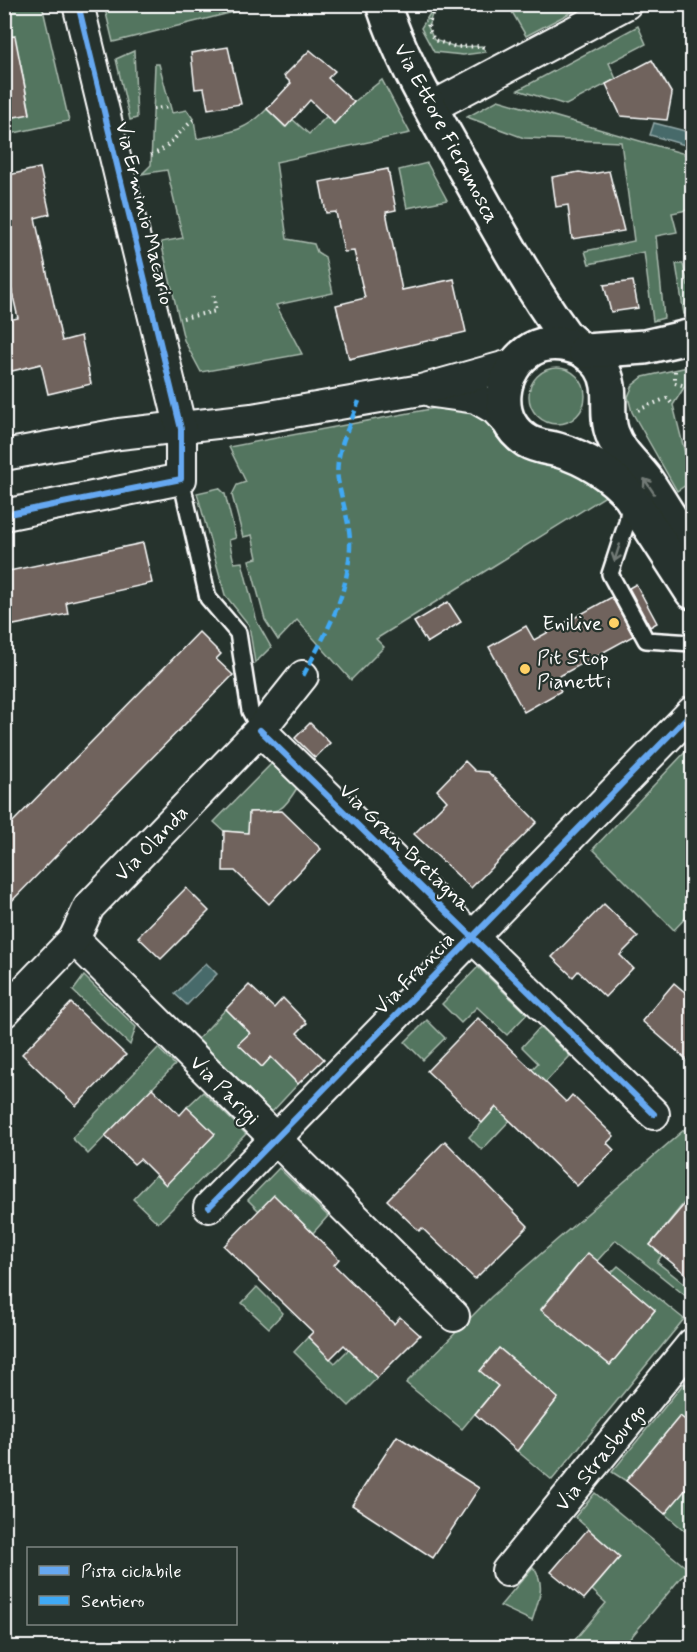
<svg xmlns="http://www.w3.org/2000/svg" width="697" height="1652" viewBox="0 0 697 1652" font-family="Mynerve,sans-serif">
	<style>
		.green { fill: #53745e; stroke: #a9baae; stroke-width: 1.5 }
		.water { fill: #476b6b; stroke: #91a6a6; stroke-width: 1.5 }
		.building { fill: #70645d; stroke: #fff; stroke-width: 1.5 }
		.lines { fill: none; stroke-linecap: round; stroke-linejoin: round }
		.lane-casing { stroke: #fff; stroke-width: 20 }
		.street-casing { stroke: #fff; stroke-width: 34 }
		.secondary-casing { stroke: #fff; stroke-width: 38 }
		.path { stroke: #fff; stroke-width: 4; stroke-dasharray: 1.5 4.5; stroke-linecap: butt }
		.lane { stroke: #26332d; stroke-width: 15 }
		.street { stroke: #26332d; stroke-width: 30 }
		.secondary { stroke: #26332d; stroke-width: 33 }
		.quiet { stroke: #3fa9f5; stroke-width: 4.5; stroke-dasharray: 9 4.5; stroke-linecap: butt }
		.cycleway-casing { stroke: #26332d; stroke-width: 10 }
		.cycleway { stroke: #66a8f1; stroke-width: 6 }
		.oneway { stroke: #727a76 }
		.poi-dot { fill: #ffd166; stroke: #26332d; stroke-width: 2 }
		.labels { text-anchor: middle; stroke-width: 4.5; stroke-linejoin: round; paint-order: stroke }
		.street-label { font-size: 21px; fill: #fff; stroke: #26332d }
		.poi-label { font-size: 21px; fill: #fff; stroke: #26332d; text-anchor: end }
	</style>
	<rect width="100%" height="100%" fill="#26332d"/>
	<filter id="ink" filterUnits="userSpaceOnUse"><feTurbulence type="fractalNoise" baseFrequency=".0167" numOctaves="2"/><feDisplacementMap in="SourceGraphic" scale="12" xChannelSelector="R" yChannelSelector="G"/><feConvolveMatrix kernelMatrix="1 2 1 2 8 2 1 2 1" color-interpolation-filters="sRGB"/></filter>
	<g filter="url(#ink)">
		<g class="green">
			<path d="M5 5H42L69 121 5 135V119L30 113 21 65 5 68Z"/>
			<path d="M249 5 250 8 113 42 104 5Z"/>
			<path d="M435 5H439L433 11 428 27 434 40 456 47 482 46 486 52 463 55 434 52 421 28Z"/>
			<path d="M508 5H585L526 36Z"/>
			<path d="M638 26 646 44 609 63 616 79 566 105 518 90Z"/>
			<path d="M134 51 137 118 130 120 116 59Z"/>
			<path d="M155 64H159L172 113 187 110 194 120 197 139C227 133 245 132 267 109L285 127 292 119 309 134 327 116 335 123 354 102 382 80 410 133 276 162 287 239 314 244 317 252 325 257 333 293 276 305 302 354 201 372 184 340 161 242 183 238 167 170 142 174 151 165Z"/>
			<path d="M498 100 692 156V209L672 213 677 232 656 236 664 318 653 321 644 252 589 264 585 251 634 241 621 142 524 138 467 117Z"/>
			<path d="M427 163 447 200 407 208 399 170Z"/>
			<path d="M676 264H683L688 285 692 284V313L684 314Z"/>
			<path d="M692 366V384L685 386 673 405 692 481 677 491 632 412 628 397 633 385 643 377Z"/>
			<circle cx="557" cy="396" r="28"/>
			<path d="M441 407 479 412C491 426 499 444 515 454 533 466 557 466 577 474 588 478 599 487 609 494L376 639 384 647 351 680 297 620 278 640 265 620 249 560 257 558 252 535 243 537 232 495 237 485 246 482 229 447Z"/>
			<path d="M219 488 225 494 236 538 229 540 234 563 242 562 257 622 271 647 255 663 249 625 225 595 197 493Z"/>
			<path d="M692 745V911L674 930 593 849Z"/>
			<path d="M272 763 297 788C281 814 280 811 250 812L248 833 224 831 214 822Z"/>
			<path d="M478 967 527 1014 507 1035 477 1007 461 1023 442 1004Z"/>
			<path d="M84 976 136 1027 130 1045 73 991Z"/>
			<path d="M226 1009 250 1033 239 1044 262 1067 271 1057 298 1084 271 1113 197 1040Z"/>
			<path d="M427 1020 445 1038 423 1060 405 1042Z"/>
			<path d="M540 1027 570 1056 482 1150 469 1137 538 1063 522 1047Z"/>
			<path d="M158 1048 175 1065 88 1154 72 1138Z"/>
			<path d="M203 1092 246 1134 158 1223 133 1199 156 1175 166 1184 187 1107Z"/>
			<path d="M692 1123V1193L650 1245 662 1255 657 1262 692 1290V1301L616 1240 597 1261 587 1254 541 1309 610 1365 655 1310 611 1273 618 1266 684 1319 552 1480 517 1451 558 1398 499 1348 480 1371 498 1386 462 1429 406 1383 491 1297Z"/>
			<path d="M279 1168 328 1216 313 1233 274 1196 259 1211 248 1200Z"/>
			<path d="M257 1287 283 1313 269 1328 242 1303Z"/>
			<path d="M308 1337 335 1363 349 1349 377 1378 349 1406 294 1352Z"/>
			<path d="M684 1383 692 1390V1426L680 1416 626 1481 612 1472Z"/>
			<path d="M687 1487 692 1491V1537L665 1514Z"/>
			<path d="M595 1493 688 1569 623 1647H589L574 1641 606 1603 592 1590 620 1557 575 1517Z"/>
			<path d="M533 1567C547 1585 538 1601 532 1621L500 1606Z"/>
		</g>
		<g class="water">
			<path d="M692 120V147L650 135 654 123 689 132Z"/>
			<path d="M206 963 217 974 187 1005 175 994Z"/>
		</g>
		<g class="building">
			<path d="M15 36 30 114 4 119V37Z"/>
			<path d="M228 47 241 104 208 109 204 88 195 89 191 53Z"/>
			<path d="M310 50 335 71 328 78 354 102 334 124 310 100 286 127 267 109 291 83 284 76Z"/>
			<path d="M652 60 672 94 667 120 621 116 606 84Z"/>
			<path d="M40 168 50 214 35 218 62 341 81 336 91 384 48 394 41 364 4 373V321L18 318 4 257V224L9 223 4 202V176Z"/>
			<path d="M388 169 396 210 386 212 402 290 454 279 466 332 349 359 336 305 365 298 354 251 344 252 336 212 326 213 320 182Z"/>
			<path d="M609 171 624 231 572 239 568 205 556 207 552 177 579 172 591 174Z"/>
			<path d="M633 281 638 308 611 312 604 285Z"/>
			<path d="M143 543 152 583 66 602 68 614 4 627V572Z"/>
			<path d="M636 584 657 623 650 627 629 588Z"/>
			<path d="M612 597 633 636 554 679 561 691 524 712 489 647 526 626 534 640Z"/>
			<path d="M448 602 461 622 427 643 414 622Z"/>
			<path d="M199 632 221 654 216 659 233 675 4 909V831Z"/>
			<path d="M310 723 330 743 315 758 295 738Z"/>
			<path d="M465 761 475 771 488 772 537 822 471 888 414 834 447 801 437 790Z"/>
			<path d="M282 811 321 849 269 904 235 871H223L224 831 248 833 249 812Z"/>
			<path d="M186 888 209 911 161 959 138 937Z"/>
			<path d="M604 904 638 937 620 955 633 968 605 997 578 971 573 977 552 957Z"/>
			<path d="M674 983 693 999V1065L642 1021Z"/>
			<path d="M249 985 274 1008 283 998 307 1023 297 1033 324 1059 298 1084 271 1057 262 1067 238 1044 250 1033 226 1009Z"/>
			<path d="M71 1003 126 1055 76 1106 22 1054Z"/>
			<path d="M478 1018 566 1102 572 1095 614 1136 607 1143 614 1150 577 1186 496 1107 482 1123 427 1071Z"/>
			<path d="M152 1088 180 1115 187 1107 215 1134 166 1185 140 1159 134 1164 105 1136Z"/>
			<path d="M445 1141 528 1226 475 1279 422 1228 419 1231 387 1200Z"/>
			<path d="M693 1194V1280L650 1245Z"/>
			<path d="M274 1195 339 1259 334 1265 394 1324 400 1317 420 1335 377 1378 344 1345 330 1359 308 1337 313 1332 224 1246Z"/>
			<path d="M588 1253 655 1310 610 1365 541 1310Z"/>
			<path d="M499 1348 558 1398 517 1451 475 1414 498 1386 480 1371Z"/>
			<path d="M680 1416 693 1426V1481L665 1514 626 1481Z"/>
			<path d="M397 1436 479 1488 433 1558 352 1505Z"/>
			<path d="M588 1529 620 1557 584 1599 551 1572Z"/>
		</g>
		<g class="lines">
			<g class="lane-casing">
				<g id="lane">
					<path d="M181 479 208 598 238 633 250 711 260 730"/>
					<path d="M630 502 627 522 610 574 646 640 692 643"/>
				</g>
			</g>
			<g class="street-casing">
				<g id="street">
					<path d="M430 108 626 4"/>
					<path d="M433 392 476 398 495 409 514 429"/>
					<path d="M4 455 119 434 252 419 421 390 514 364"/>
					<path d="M4 515 181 479V429L78 4"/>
					<path d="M260 730 654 1114"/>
					<path d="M74 939 454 1316"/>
					<path d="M4 1012 74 939 89 907 260 730 303 676"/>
					<path d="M209 1207 692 712"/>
					<path d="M507 1571 692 1344"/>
				</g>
			</g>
			<g class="secondary-casing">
				<g id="secondary">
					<path d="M383 4C401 60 433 112 461 163 494 221 525 280 564 334 574 347 592 353 601 367 615 388 604 411 612 433 619 453 634 464 646 480 662 504 677 529 692 553"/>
					<path d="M581 349C565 343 548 340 532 349 499 369 492 419 527 441 537 447 547 447 558 450 586 458 612 475 630 496L692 592"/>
					<path d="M585 351 645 347 692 336"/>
				</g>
			</g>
			<g class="path">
				<path d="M439 4 433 11 428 27 434 40 456 47 482 46 484 48"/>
				<path d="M153 109 170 107"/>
				<path d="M151 155C171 148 177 132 194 120"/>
				<path d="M183 318 216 311 213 292"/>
				<path d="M675 371V383L685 386"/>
				<path d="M638 410 667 398 673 405"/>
			</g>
			<use href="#lane" class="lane"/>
			<use href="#street" class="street"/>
			<use href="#secondary" class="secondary"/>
			<path class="quiet" d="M303 676C326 632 347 600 350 548 351 525 342 502 338 480 334 454 350 425 359 401"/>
			<g class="cycleway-casing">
				<g id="cycleway">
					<path d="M4 515 181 479V429L78 4"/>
					<path d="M260 730 654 1114"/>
					<path d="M209 1207 692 712"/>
				</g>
			</g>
			<use href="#cycleway" class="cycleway"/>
		</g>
		<defs><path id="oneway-shaft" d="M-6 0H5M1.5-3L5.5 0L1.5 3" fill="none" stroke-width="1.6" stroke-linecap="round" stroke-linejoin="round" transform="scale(1.5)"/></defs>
		<g class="oneway">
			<use href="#oneway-shaft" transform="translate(649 486) rotate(-124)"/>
			<use href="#oneway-shaft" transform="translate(617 553) rotate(108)"/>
		</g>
	</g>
	<g class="poi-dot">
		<circle cx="614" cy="623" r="6"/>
		<circle cx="525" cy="669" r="6"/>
	</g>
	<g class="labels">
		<g class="street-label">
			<text transform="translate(447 133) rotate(62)" y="7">Via Ettore Fieramosca</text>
			<text transform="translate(145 213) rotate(76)" y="7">Via Erminio Macario</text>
			<text transform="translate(151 843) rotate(-46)" y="7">Via Olanda</text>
			<text transform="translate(405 847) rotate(44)" y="7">Via Gran Bretagna</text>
			<text transform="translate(414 973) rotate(-46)" y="7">Via Francia</text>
			<text transform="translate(225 1090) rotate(45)" y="7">Via Parigi</text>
			<text transform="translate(600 1457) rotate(-51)" y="7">Via Strasburgo</text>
		</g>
		<g class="poi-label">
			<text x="602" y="630">Enilive</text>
			<text x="537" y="664" text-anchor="start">Pit Stop<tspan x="537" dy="24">Pianetti</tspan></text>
		</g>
	</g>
	<rect width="697" height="1652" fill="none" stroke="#26332d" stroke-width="24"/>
	<rect x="12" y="12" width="673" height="1628" fill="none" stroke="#fff" stroke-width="2" filter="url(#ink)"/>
	<rect x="27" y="1547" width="210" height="78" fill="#26332d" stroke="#7d8581" stroke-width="1.5"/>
	<rect x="39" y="1566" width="30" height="9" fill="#66a8f1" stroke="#7d8581" stroke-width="1.5"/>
	<text x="81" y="1577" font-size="18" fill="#ffffff">Pista ciclabile</text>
	<rect x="39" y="1596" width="30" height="9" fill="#3fa9f5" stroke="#7d8581" stroke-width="1.5"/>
	<text x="81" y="1607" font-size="18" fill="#ffffff">Sentiero</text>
</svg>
